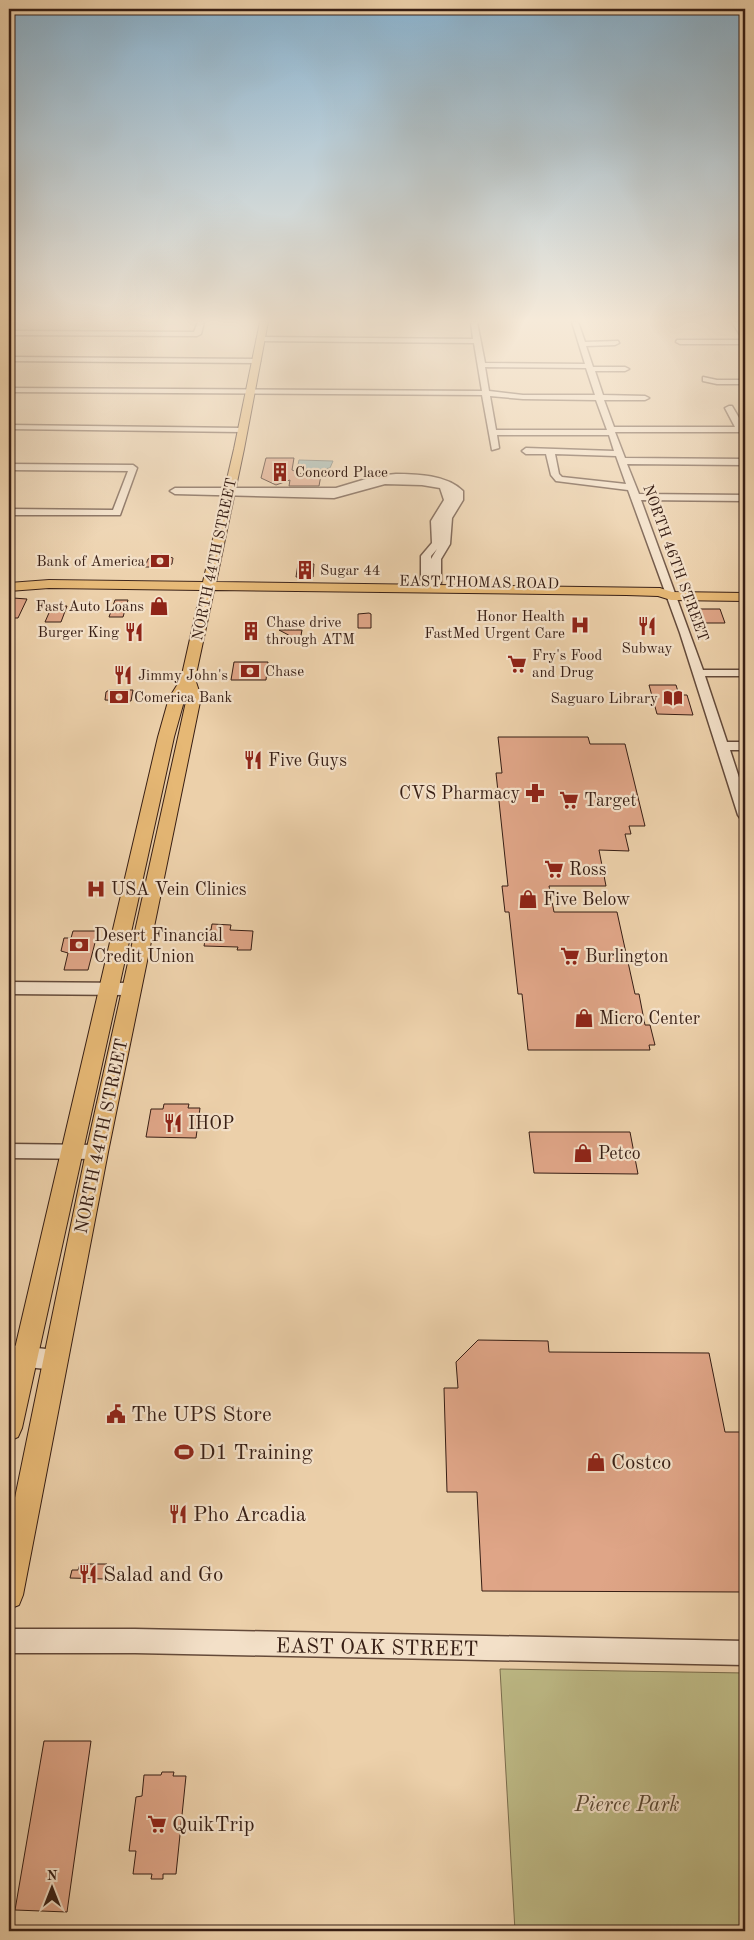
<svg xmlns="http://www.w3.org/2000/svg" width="754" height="1940" viewBox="0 0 754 1940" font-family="'Old Standard TT',serif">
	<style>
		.green { fill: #bdb985; stroke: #7a6c4c }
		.water { fill: #9ab5b1; stroke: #727972 }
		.building { fill: #dfa587; stroke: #371e14 }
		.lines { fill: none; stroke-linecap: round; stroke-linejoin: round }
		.minor-casing { stroke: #644a3a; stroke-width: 3 }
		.major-casing { stroke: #371e14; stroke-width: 2 }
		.minor { fill: #f3e0c8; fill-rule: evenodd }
		.major { fill: #e6b875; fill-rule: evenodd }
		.labels { text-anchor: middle; stroke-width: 4.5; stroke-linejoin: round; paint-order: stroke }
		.far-poi-label { font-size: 15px; fill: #371e14; stroke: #f3e0c8; text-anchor: start }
		.far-street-label { font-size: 15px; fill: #371e14; stroke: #f3e0c8 }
		.poi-label { font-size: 18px; fill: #371e14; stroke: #f3e0c8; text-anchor: start }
		.street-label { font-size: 18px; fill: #371e14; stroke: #f3e0c8 }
		.near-poi-label { font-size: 21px; fill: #371e14; stroke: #f3e0c8; text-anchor: start }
		.near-street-label { font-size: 21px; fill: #371e14; stroke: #f3e0c8 }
		.near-park-label { font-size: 21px; font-style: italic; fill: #584530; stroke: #f3e0c8 }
	</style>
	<rect width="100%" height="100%" fill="#ecd0aa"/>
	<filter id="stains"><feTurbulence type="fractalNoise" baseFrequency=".004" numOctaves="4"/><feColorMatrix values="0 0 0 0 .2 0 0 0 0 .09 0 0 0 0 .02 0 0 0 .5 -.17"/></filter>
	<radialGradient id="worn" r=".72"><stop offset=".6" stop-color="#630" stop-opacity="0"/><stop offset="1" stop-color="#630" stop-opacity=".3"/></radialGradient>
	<path class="green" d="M500 1669 745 1673V1931H515Z"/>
	<path class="water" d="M299 460 333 461 330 468 317 470 316 472 298 465Z"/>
	<g class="building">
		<path d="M266 458H294L292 470 302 474 321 475 319 486H289L290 480 276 485 261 478Z"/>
		<path d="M161 554 173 558 172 564 165 567H145L148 559Z"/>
		<path d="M298 564H314L313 577H296Z"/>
		<path d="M13 598 27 599 18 618H9V603H11Z"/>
		<path d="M115 600H128L123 617H109Z"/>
		<path d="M52 606H67L61 622H45Z"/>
		<path d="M692 609H720L725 623H697Z"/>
		<path d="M369 613 371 614V628H358V614Z"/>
		<path d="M279 630H302L300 641Z"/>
		<path d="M234 662H268L266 680H231Z"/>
		<path d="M649 685H676L679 695H687L693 715 657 714Z"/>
		<path d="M109 690H133L131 701 105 700 106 692Z"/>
		<path d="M498 737H588L590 744H625L645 826H629L631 834H625L629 851 599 850 606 886H549L554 912H617L635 994H639L645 1025H650L655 1045H649L650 1050H528L522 994H518L509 912H505L502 886H508L496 773H502Z"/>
		<path d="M212 924 231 925 230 930 253 931 251 950H237L238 947 204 946 207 930H211Z"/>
		<path d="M73 931H98L88 970H64L68 953 61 951 64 938H71Z"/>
		<path d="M164 1104H189L188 1108H200L196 1138 146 1137 151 1109H163Z"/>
		<path d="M529 1132H630L638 1174 534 1173Z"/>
		<path d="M478 1340 548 1341 549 1352 709 1353 725 1432H745V1592L482 1591 477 1492H447L444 1388H458L456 1362Z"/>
		<path d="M80 1564H107L105 1579 70 1578 72 1570H78Z"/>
		<path d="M44 1741H91L67 1912 15 1910Z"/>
		<path d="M162 1772H174L173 1776H186L176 1874H163V1879H151L152 1874H133L136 1851H129L136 1797 142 1796 144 1775H161Z"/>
	</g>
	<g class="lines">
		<g class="minor-casing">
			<g id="minor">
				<path d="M198 322H204L201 334 197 336 9 335V331L194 332Z"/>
				<path d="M471 322H477L485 363 585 364 572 322H578L585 342 618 341 619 343 615 345 586 346 593 367H625L629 369 625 371H595L603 395 645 396 649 398 645 400H604L614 427H735L725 408 729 406H732L745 428V432H615L625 458 745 459V465L627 464 639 494 745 495V501L641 500 703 670H745V676H705L727 742H745V750H730L745 796V819L740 818 738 815 680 633 628 490 556 481 551 475 546 454H526L522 451 526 448 614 451 609 435H497L499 448 492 450 482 395 9 392V388L482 391 474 343 261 341 257 339 261 337 473 339ZM485 367 586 368 595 395H523L489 391ZM490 396 523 399 596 400 607 430H496ZM555 454 616 456 626 484 562 477 559 474Z"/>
				<path d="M732 322H739L745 331V338H742Z"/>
				<path d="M677 340H745V344H680L676 342Z"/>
				<path d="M9 357 256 359 260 361 256 363 9 361Z"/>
				<rect x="741" y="359" width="4" height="4"/>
				<path d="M703 377 717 380H745V384H717L703 381Z"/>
				<path d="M9 425 242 428 246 430 242 432 9 429Z"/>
				<path d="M9 464 133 465 137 468 120 515H9V509L113 510 128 471 9 470Z"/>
				<path d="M396 474C417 474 447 475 463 491V500L452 518 450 544 441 559V583L436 591H428L421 584V556L432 543 431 521 444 500 440 488 422 485 385 484 334 498 175 494 170 491 175 488H336L376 476ZM437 549 431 559V570V556Z"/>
				<path d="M9 982 131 983 136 985 139 989 136 993 131 995 9 994Z"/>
				<path d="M9 1144 97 1145 103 1147 106 1152 103 1157 97 1159 9 1158Z"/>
				<path d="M9 1345 55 1350 62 1353 65 1360 62 1367 55 1370 9 1365Z"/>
				<path d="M9 1629H135L745 1641V1665L135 1653H9Z"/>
			</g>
		</g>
		<g class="major-casing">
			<path id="major" d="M260 322H268L244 449 216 582 660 588 672 592 745 593V601L671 600 658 596 626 595 214 590 195 679 201 697 108 1152 23 1595 19 1605 9 1609V1527L86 1152 187 697 186 694 174 737 22 1428 18 1437 9 1441V1374L158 737 169 698 181 679 201 590 49 588 9 591V583L49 580 203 582 234 449Z"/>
		</g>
		<use href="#minor" class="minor"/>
		<use href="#major" class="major"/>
	</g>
	<linearGradient id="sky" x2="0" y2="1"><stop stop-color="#89b4d2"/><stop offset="0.54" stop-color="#f6ead9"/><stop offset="1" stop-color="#f6ead9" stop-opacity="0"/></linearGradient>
	<rect width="754" height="594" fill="url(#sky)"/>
	<defs>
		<g id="building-bare" transform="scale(1.5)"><path d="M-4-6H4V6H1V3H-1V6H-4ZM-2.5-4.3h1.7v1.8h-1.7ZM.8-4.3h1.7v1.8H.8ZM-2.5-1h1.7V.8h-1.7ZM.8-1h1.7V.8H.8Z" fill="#8f2418" stroke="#f3e0c8" stroke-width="2.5" paint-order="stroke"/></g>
		<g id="bank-bare" transform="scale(1.5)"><path d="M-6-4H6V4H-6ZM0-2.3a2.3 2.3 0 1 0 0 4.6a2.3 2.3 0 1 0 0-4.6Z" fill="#8f2418" stroke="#f3e0c8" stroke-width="2.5" paint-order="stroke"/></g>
		<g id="shop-bare" transform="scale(1.5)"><path d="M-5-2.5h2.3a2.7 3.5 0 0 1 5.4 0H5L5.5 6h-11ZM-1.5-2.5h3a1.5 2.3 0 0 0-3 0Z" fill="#8f2418" stroke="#f3e0c8" stroke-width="2.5" paint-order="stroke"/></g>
		<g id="hospital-bare" transform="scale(1.5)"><path d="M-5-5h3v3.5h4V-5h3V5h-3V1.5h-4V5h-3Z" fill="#8f2418" stroke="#f3e0c8" stroke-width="2.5" paint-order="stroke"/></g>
		<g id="restaurant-bare" transform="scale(1.5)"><path d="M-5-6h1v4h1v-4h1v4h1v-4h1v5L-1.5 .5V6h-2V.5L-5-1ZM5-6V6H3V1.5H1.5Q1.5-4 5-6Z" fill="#8f2418" stroke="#f3e0c8" stroke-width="2.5" paint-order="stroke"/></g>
		<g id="supermarket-bare" transform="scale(1.5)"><path d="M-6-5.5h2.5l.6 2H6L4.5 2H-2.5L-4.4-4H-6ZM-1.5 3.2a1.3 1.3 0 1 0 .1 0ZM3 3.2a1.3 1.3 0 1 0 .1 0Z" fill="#8f2418" stroke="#f3e0c8" stroke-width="2.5" paint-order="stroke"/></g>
		<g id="library-bare" transform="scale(1.5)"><path d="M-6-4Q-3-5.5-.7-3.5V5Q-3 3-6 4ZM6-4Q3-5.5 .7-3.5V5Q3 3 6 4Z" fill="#8f2418" stroke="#f3e0c8" stroke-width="2.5" paint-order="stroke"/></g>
		<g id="pharmacy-bare" transform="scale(1.5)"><path d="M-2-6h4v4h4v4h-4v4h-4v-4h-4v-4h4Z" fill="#8f2418" stroke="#f3e0c8" stroke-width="2.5" paint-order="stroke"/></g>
		<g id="civic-bare" transform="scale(1.5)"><path d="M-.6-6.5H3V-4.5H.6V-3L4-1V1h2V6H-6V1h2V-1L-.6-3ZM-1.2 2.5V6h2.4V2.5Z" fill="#8f2418" stroke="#f3e0c8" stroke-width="2.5" paint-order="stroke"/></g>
		<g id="stadium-bare" transform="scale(1.5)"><path d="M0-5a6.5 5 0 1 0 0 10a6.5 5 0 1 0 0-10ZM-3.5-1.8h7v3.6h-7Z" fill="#8f2418" stroke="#f3e0c8" stroke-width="2.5" paint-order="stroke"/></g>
	</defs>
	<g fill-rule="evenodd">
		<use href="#building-bare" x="280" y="472"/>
		<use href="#bank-bare" x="160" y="561"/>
		<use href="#building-bare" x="305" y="570"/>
		<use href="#shop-bare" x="159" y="606"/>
		<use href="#hospital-bare" x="580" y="625"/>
		<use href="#restaurant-bare" x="647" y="626"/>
		<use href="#building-bare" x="251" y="631"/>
		<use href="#restaurant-bare" x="134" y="632"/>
		<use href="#supermarket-bare" x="517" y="664"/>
		<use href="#bank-bare" x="250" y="671"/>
		<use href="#restaurant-bare" x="123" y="675"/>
		<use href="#bank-bare" x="119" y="697"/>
		<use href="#library-bare" x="673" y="698"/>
		<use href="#restaurant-bare" x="253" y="760"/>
		<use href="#pharmacy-bare" x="535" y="793"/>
		<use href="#supermarket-bare" x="569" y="800"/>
		<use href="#supermarket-bare" x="554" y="869"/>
		<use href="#hospital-bare" x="96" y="889"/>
		<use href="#shop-bare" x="528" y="899"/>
		<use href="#bank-bare" x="79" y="945"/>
		<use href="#supermarket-bare" x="570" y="956"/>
		<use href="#shop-bare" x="584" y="1018"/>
		<use href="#restaurant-bare" x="173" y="1123"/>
		<use href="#shop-bare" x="583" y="1153"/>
		<use href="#civic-bare" x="116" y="1414"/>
		<use href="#stadium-bare" x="184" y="1452"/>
		<use href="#shop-bare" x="596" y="1462"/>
		<use href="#restaurant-bare" x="178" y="1514"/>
		<use href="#restaurant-bare" x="88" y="1574"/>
		<use href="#supermarket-bare" x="157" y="1824"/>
	</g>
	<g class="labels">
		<g class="far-poi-label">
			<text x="295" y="477">Concord Place</text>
			<text x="145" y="566" text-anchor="end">Bank of America</text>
			<text x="320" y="575">Sugar 44</text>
			<text x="144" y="611" text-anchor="end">Fast Auto Loans</text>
			<text x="565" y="621" text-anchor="end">Honor Health<tspan x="565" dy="17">FastMed Urgent Care</tspan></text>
			<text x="266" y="627">Chase drive<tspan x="266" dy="17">through ATM</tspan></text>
			<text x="119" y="637" text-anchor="end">Burger King</text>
			<text x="647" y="653" text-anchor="middle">Subway</text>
			<text x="532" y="660">Fry's Food<tspan x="532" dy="17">and Drug</tspan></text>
			<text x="265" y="676">Chase</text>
			<text x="138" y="680">Jimmy John's</text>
			<text x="134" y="702">Comerica Bank</text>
			<text x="658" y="703" text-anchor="end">Saguaro Library</text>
		</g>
		<g class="far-street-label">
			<text transform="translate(214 559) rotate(-78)" y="5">NORTH 44TH STREET</text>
			<text transform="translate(676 563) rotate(70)" y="5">NORTH 46TH STREET</text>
			<text transform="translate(479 582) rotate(1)" y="5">EAST THOMAS ROAD</text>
		</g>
		<g class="poi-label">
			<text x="268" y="766">Five Guys</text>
			<text x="520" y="799" text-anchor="end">CVS Pharmacy</text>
			<text x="584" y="806">Target</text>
			<text x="569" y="875">Ross</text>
			<text x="111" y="895">USA Vein Clinics</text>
			<text x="543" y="905">Five Below</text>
			<text x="94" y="941">Desert Financial<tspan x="94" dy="21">Credit Union</tspan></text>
			<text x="585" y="962">Burlington</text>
			<text x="599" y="1024">Micro Center</text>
			<text x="188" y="1129">IHOP</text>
			<text x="598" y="1159">Petco</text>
		</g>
		<g class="street-label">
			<text transform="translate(101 1136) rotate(-78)" y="6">NORTH 44TH STREET</text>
		</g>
		<g class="near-poi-label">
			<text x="131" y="1421">The UPS Store</text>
			<text x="199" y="1459">D1 Training</text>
			<text x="611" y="1469">Costco</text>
			<text x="193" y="1521">Pho Arcadia</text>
			<text x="103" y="1581">Salad and Go</text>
			<text x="172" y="1831">QuikTrip</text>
		</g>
		<g class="near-street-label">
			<text transform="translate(377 1647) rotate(1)" y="7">EAST OAK STREET</text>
		</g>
		<g class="near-park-label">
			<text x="627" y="1811">Pierce Park</text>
		</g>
	</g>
	<rect width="754" height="1940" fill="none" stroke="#ecd0aa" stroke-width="30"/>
	<rect x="10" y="10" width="734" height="1920" fill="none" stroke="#371e14" stroke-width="2.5"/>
	<rect x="15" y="15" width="724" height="1910" fill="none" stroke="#371e14"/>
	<g transform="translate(52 1888)" stroke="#f3e0c8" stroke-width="4" paint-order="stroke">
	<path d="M0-4L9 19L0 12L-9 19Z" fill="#371e14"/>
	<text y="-8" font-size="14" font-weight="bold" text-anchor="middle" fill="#371e14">N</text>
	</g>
	<rect width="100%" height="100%" filter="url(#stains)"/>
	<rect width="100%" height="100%" fill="url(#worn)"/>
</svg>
